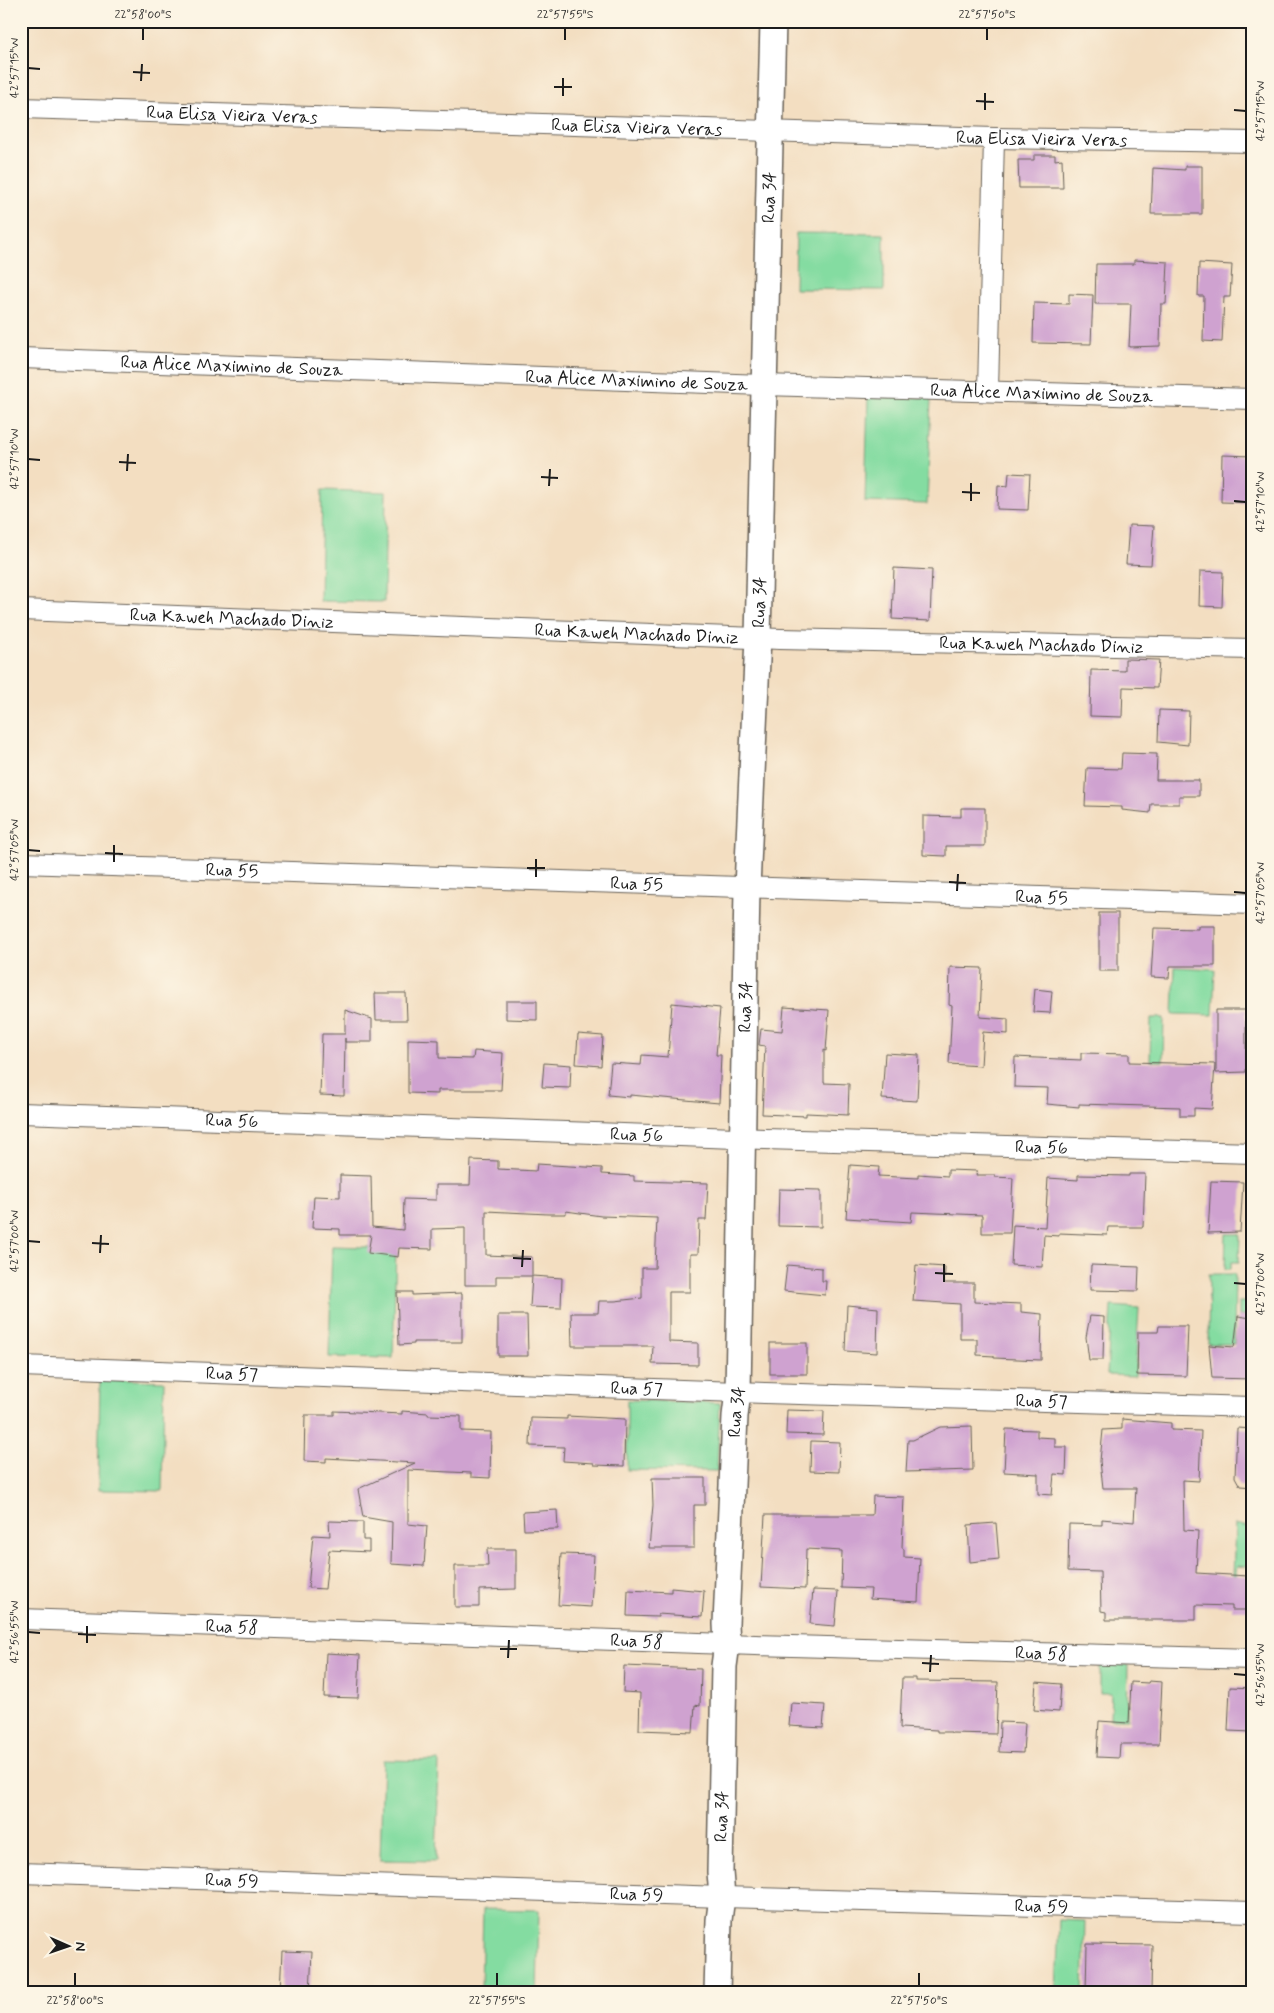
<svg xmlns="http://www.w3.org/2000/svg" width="1274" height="2013" viewBox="0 0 1274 2013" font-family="Mynerve,sans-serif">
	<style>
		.green { fill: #84dca1; stroke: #507c5e }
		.building { fill: #cfa2d0 }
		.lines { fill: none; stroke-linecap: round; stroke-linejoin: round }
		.minor-casing { stroke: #676056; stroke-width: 22 }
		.tertiary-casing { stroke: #676056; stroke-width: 28 }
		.minor { stroke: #fff; stroke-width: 20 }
		.tertiary { stroke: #fff; stroke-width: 25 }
		.ticks { fill: none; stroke: #1c1c1c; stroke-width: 2 }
		.labels { text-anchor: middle; stroke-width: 4.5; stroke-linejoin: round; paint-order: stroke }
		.street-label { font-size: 18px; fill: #1c1c1c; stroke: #fcf5e5 }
		.neatline { fill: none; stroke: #1c1c1c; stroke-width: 2 }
		.ticks-label { font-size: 12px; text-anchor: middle; fill: #1c1c1c }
	</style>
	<rect width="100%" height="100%" fill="#fcf5e5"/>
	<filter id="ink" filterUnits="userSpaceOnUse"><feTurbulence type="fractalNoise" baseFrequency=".02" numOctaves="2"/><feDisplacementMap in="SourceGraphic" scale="10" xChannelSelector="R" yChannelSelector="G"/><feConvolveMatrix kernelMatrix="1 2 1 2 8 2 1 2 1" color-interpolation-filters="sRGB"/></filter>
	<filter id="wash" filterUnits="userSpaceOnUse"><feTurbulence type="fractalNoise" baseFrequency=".0096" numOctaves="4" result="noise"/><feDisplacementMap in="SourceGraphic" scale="20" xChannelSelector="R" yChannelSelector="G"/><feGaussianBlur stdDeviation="1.12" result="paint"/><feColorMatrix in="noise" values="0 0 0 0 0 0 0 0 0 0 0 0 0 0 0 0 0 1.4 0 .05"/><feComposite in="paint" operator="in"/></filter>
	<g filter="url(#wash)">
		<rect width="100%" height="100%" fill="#f3dec1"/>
		<g class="green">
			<path d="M796 233 884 234V290L795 289Z"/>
			<path d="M868 396 931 398 927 504 865 502Z"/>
			<path d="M322 490 386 492 384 602 320 601Z"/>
			<path d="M1175 967 1215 969 1213 1015 1173 1014Z"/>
			<path d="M1151 1018H1164L1163 1061H1150Z"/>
			<path d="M1226 1234H1240L1239 1262H1231V1269H1225Z"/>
			<path d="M332 1246 396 1248 393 1358 329 1357Z"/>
			<path d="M1209 1274H1235L1234 1344H1208Z"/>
			<rect x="1239" y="1302" width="14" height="14"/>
			<path d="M1111 1306 1139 1308 1135 1376 1107 1375Z"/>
			<path d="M100 1379 164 1381 162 1491 98 1490Z"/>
			<path d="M627 1400 720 1403 717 1471 627 1470Z"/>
			<path d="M1235 1524 1248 1527 1247 1567 1237 1566 1235 1578H1233Z"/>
			<path d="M1100 1664 1128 1665 1127 1719H1110L1111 1693H1100Z"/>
			<path d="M383 1760 439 1761 436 1861 380 1860Z"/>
			<path d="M483 1909 539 1910 537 1992H481Z"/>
			<path d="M1059 1920 1085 1921 1083 1992H1056Z"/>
		</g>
		<g id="blocks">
			<g class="building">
				<path d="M1034 155H1055V160L1062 159 1063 188H1019L1018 160H1034Z"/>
				<path d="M1185 166H1202V214H1151L1153 168 1185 170Z"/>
				<path d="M1134 260 1168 262 1166 304H1161L1160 346 1129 347 1131 304H1095L1096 264H1134Z"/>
				<path d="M1199 263 1232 265 1230 297H1224L1222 342 1203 341 1204 296H1198Z"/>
				<path d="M1069 294 1093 295 1091 344 1033 343 1034 303 1069 304Z"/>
				<path d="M1222 455 1253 456V503L1221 502Z"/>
				<path d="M1009 473 1030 474 1028 510 997 509 998 485 1008 486Z"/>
				<path d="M1129 525 1154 526 1151 565 1126 564Z"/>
				<path d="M894 568 932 570 930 621 892 619Z"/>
				<path d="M1200 571 1223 572 1222 607 1199 606Z"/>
				<path d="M1125 659 1159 660 1157 688 1123 687 1122 717 1090 716 1091 670 1125 671Z"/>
				<path d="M1159 710 1189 711 1188 745 1158 742Z"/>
				<path d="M1122 753 1157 754 1156 780H1199V796H1179V804H1151L1150 813 1122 810V807L1085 806 1087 768 1121 769Z"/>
				<path d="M961 808H985V846H946V856L923 855V816L961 817Z"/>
				<rect x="1099" y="913" width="19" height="58"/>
				<path d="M1198 926H1215V966H1170L1169 978 1151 977 1154 928 1198 929Z"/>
				<path d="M950 967 982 968 980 1017 1008 1019V1034L983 1032 981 1066 949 1064 952 1006 949 1005Z"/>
				<path d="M1035 989 1052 991 1050 1013 1033 1012Z"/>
				<path d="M375 993H406L407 1020H376Z"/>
				<path d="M506 1001H537V1020L506 1019Z"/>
				<path d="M672 1003 720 1008 716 1055H721L719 1103 630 1095V1097L608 1095 611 1063 641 1065 642 1055 668 1057Z"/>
				<path d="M784 1007 829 1010 826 1051 824 1050V1083L849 1084 848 1115 806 1113V1116L762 1114 765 1046 759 1045 761 1029 782 1031Z"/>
				<path d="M345 1010 372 1019V1042H345V1038L344 1096 320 1095 322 1034H345Z"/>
				<path d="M1216 1010H1246V1072L1216 1073Z"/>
				<path d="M578 1034 603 1036 601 1066 576 1064Z"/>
				<path d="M408 1039 439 1040V1058L473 1059 474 1051 503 1053 501 1090H438V1094L408 1093Z"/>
				<path d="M885 1053 919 1055 917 1101 882 1099Z"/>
				<path d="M1081 1053 1129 1054V1062L1215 1064 1212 1109 1194 1108V1116H1180V1107L1079 1104V1107L1047 1104 1048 1088 1014 1087 1015 1057 1081 1060Z"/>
				<path d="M544 1063 571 1065 570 1088 542 1087Z"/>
				<path d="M471 1160 498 1161V1169L536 1171 537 1164 602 1168V1174L634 1176V1181L708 1183 706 1220H699L698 1254H690V1292H669V1342L698 1343V1365L652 1364 653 1346H572L571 1313H598L599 1301H615L642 1298V1268H655L657 1218 601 1216 566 1211V1214H548L486 1211V1255L532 1257V1276H496V1285H465V1228L432 1229V1249L399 1248 398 1257 368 1253 371 1235H340V1229L312 1228 314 1196 340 1197V1175L371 1176 372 1227 403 1230 404 1199 436 1200V1185H470Z"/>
				<path d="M850 1165 879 1167 878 1176 918 1178V1174L948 1176V1170L977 1171 976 1175H995V1177L1013 1178 1010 1233H982V1215L912 1212 911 1222 846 1218Z"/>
				<path d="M1129 1174H1145L1143 1227H1108L1107 1235 1059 1233V1236L1044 1235 1042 1267 1011 1265 1013 1225 1045 1227 1048 1178 1078 1180V1175L1129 1176Z"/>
				<path d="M1211 1181 1243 1182 1240 1232 1208 1233Z"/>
				<path d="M779 1189 821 1190V1227L778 1226Z"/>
				<path d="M787 1265 822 1268V1281H826L825 1295 784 1291Z"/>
				<path d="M916 1265 945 1267 944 1283H974V1302L1021 1304V1312L1042 1314 1041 1360 994 1358V1356L977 1355V1339H960V1304L913 1301Z"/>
				<path d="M1091 1265 1139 1267 1138 1291 1090 1290Z"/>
				<path d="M532 1276 562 1278 561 1308 530 1307Z"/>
				<path d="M397 1292H412V1295L462 1293V1342H414V1344L399 1345Z"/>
				<path d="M847 1305 878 1308 877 1353 845 1351Z"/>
				<path d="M498 1315H527L528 1356H498Z"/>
				<path d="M1090 1316 1104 1317 1103 1360H1089L1086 1337Z"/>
				<path d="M1238 1316 1251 1318 1252 1379 1212 1378 1209 1345 1234 1347Z"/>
				<path d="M1159 1326H1188L1186 1376 1137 1375 1138 1332H1158Z"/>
				<rect x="770" y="1343" width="37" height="31"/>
				<path d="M787 1410 824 1411 823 1435 786 1434Z"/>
				<path d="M334 1411 402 1414V1411L428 1413V1415L461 1416V1431L491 1432 490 1478 471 1477V1473L408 1470V1524L427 1526 424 1566 391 1564 392 1522 363 1517 358 1489 415 1463 326 1458V1462L304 1461 305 1415H334Z"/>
				<path d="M567 1416 625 1419 624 1466 594 1465V1463L563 1461 564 1447 530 1446 531 1418 567 1419Z"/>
				<path d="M1122 1419 1171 1423V1430L1201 1431 1199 1481 1183 1480 1184 1530 1198 1531 1196 1573 1248 1576V1581L1253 1582V1610H1232V1606L1196 1605V1620H1106V1612L1101 1611 1100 1572 1068 1571 1069 1524 1102 1525V1519L1134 1522 1136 1488H1103L1100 1461 1103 1430 1122 1429Z"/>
				<path d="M972 1426 973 1470 906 1472 908 1440H913L940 1427Z"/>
				<path d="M1237 1428 1253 1429V1487L1240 1486 1235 1477Z"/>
				<path d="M1006 1429 1037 1430V1437L1055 1438V1447H1067L1066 1475 1054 1474 1052 1495 1038 1494V1474L1004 1472Z"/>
				<path d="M811 1441 840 1442 839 1472 810 1471Z"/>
				<path d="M652 1478H705V1505H694V1548H649L653 1505Z"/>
				<path d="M873 1496 904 1497 902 1548 904 1549V1557L920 1558 918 1602 870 1599 871 1589 841 1588 842 1551 806 1549 805 1589 761 1587 765 1515H872Z"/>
				<path d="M557 1510 558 1529 524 1530 523 1512Z"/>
				<path d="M329 1521 363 1522V1540H369V1552L329 1550 325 1589 308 1588 313 1535 330 1536Z"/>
				<path d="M996 1523 999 1559 970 1562 968 1525Z"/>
				<path d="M487 1549H516V1589L479 1590V1607H455V1566H488Z"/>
				<path d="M561 1554 594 1555 591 1607 558 1605Z"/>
				<path d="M671 1588 704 1591 702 1617 658 1614V1617L627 1616 628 1590 671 1592Z"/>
				<path d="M813 1590 838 1591 835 1626 810 1624Z"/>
				<path d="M326 1653 360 1655 358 1698 324 1697Z"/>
				<path d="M624 1666 701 1669 700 1706 695 1705 693 1732 639 1730 640 1693 623 1692Z"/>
				<path d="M902 1678H916V1681L998 1682 996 1734 951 1733V1732H937V1730L900 1728Z"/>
				<path d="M1149 1681 1162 1682 1159 1744H1120L1119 1758 1097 1757 1099 1721 1129 1723 1131 1682 1148 1683Z"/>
				<path d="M1036 1682 1061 1684 1059 1712 1034 1710Z"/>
				<path d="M1230 1687 1253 1688V1732L1228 1731Z"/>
				<path d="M791 1703 825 1705 823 1728 789 1726Z"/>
				<path d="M1000 1722 1025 1723 1023 1753 999 1752Z"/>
				<path d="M1087 1944 1152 1945 1151 1992H1086Z"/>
				<path d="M282 1951 312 1952 310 1992H280Z"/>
			</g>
		</g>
	</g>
	<g filter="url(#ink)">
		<use href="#blocks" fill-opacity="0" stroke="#676056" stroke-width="1"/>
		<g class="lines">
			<g class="minor-casing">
				<g id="minor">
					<path id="s1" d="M21 108 994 138 1253 142"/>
					<path id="s2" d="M21 358 763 385 1253 399"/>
					<path d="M988 391 994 138"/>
					<path id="s3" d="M21 610 780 639 1253 649"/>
					<path id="s4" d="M21 863 1253 904"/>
					<path id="s5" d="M21 1113 765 1139 1253 1153"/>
					<path id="s6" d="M21 1366 765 1393 1253 1407"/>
					<path id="s7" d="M21 1619 755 1645 1253 1659"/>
					<path id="s8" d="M21 1873 722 1897 1253 1912"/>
				</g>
			</g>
			<g class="tertiary-casing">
				<g id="tertiary">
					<path id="s9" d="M717 1992 719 1920 722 1897 720 1872 724 1666 727 1644 726 1624 735 1416 738 1392 747 888 758 637 773 21"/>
				</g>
			</g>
			<use href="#minor" class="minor"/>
			<use href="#tertiary" class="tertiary"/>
		</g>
	</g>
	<path class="ticks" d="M143 40V28M565 40V28M987 40V28M28 68 40 69M133 72 150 73M141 81 142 64M554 87H572M563 96V78M976 101 994 102M985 110V93M1234 110 1246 111M28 459 40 460M119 462 136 463M127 471 128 454M541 477 558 478M549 486 550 469M962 492 980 493M971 501V483M1234 501 1246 502M28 850 40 851M105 853 123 854M114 862V845M527 868H545M536 877V859M949 882 966 883M957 891 958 874M1234 892 1246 893M28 1241 40 1242M92 1243 109 1244M100 1253 101 1235M513 1258 531 1259M522 1267 523 1250M935 1273 953 1274M944 1282V1264M1234 1283 1246 1284M28 1632 40 1633M78 1634 96 1635M87 1643V1626M500 1649H517M508 1658 509 1640M922 1663 939 1664M930 1672 931 1655M1234 1674 1246 1675M75 1986V1973M497 1986V1973M919 1986V1973"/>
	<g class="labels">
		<g class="street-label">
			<text dy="6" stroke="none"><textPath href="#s1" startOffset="211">Rua Elisa Vieira Veras</textPath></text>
			<text dy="6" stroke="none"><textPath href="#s1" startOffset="616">Rua Elisa Vieira Veras</textPath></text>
			<text dy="6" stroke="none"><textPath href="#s1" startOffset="1021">Rua Elisa Vieira Veras</textPath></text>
			<text dy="6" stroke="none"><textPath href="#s9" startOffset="1796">Rua 34</textPath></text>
			<text dy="6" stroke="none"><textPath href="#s2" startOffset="211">Rua Alice Maximino de Souza</textPath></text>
			<text dy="6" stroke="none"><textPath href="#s2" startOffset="616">Rua Alice Maximino de Souza</textPath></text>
			<text dy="6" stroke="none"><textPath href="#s2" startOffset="1021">Rua Alice Maximino de Souza</textPath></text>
			<text dy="6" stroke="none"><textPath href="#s9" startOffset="1391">Rua 34</textPath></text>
			<text dy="6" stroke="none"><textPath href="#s3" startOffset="211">Rua Kaweh Machado Diniz</textPath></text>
			<text dy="6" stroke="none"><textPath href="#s3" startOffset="616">Rua Kaweh Machado Diniz</textPath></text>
			<text dy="6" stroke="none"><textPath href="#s3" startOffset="1021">Rua Kaweh Machado Diniz</textPath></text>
			<text dy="6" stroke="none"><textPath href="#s4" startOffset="211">Rua 55</textPath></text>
			<text dy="6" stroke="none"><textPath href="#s4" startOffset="616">Rua 55</textPath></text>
			<text dy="6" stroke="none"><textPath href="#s4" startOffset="1021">Rua 55</textPath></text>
			<text dy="6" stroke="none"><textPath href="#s9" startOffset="986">Rua 34</textPath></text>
			<text dy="6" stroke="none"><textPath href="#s5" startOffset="211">Rua 56</textPath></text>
			<text dy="6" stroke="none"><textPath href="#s5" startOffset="616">Rua 56</textPath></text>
			<text dy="6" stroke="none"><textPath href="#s5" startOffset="1021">Rua 56</textPath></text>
			<text dy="6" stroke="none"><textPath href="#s6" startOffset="211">Rua 57</textPath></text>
			<text dy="6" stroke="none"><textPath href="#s6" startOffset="616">Rua 57</textPath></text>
			<text dy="6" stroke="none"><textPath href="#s6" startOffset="1021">Rua 57</textPath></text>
			<text dy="6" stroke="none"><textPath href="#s9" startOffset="581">Rua 34</textPath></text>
			<text dy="6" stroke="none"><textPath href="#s7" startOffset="211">Rua 58</textPath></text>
			<text dy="6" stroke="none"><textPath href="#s7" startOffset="616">Rua 58</textPath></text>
			<text dy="6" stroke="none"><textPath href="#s7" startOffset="1021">Rua 58</textPath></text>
			<text dy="6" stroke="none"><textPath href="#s9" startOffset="176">Rua 34</textPath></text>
			<text dy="6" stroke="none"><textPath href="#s8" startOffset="211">Rua 59</textPath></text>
			<text dy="6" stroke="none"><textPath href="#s8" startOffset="616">Rua 59</textPath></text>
			<text dy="6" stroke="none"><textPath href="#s8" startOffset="1021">Rua 59</textPath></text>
		</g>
	</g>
	<rect width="1274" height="2013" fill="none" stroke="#fcf5e5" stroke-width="55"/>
	<g transform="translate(68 1946) rotate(92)" stroke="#fcf5e5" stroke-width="4" paint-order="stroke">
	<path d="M0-4L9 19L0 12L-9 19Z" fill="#1c1c1c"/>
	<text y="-8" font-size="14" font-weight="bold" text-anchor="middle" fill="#1c1c1c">N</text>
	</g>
	<rect x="28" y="28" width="1218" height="1958" class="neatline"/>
	<g class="ticks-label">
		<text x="143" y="18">22°58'00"S</text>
		<text x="565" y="18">22°57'55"S</text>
		<text x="987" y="18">22°57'50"S</text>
		<text transform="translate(14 68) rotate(-90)" y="4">42°57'15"W</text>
		<text transform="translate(1260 111) rotate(-90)" y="4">42°57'15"W</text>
		<text transform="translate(14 459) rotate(-90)" y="4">42°57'10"W</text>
		<text transform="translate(1260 502) rotate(-90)" y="4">42°57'10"W</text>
		<text transform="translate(14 850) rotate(-90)" y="4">42°57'05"W</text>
		<text transform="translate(1260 893) rotate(-90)" y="4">42°57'05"W</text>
		<text transform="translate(14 1241) rotate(-90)" y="4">42°57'00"W</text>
		<text transform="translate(1260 1284) rotate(-90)" y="4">42°57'00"W</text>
		<text transform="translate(14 1632) rotate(-90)" y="4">42°56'55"W</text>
		<text transform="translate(1260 1675) rotate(-90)" y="4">42°56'55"W</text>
		<text x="75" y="2004">22°58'00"S</text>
		<text x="497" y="2004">22°57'55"S</text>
		<text x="919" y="2004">22°57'50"S</text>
	</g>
</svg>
